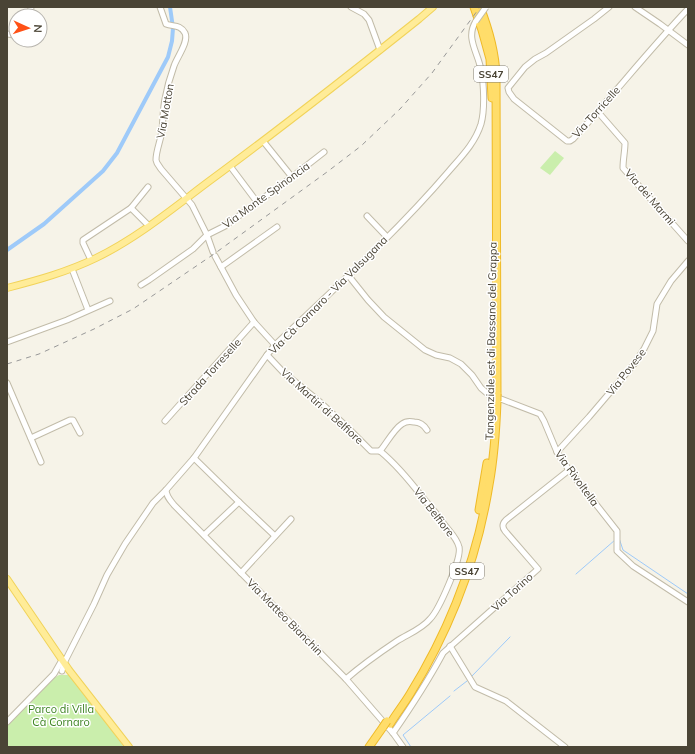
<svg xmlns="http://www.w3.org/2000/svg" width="695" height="754" viewBox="0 0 695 754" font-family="Mulish,sans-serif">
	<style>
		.green { fill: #caeeac }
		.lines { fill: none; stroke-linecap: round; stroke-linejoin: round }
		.stream { stroke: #9ecaf9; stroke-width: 1 }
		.canal { stroke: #9ecaf9; stroke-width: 4 }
		.minor-casing { stroke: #c2bca9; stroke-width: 7 }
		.major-casing { stroke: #f1d35a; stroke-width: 8 }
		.highway-casing { stroke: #efba28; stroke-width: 9 }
		.minor { stroke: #fff; stroke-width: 5 }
		.major { stroke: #ffec98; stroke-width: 6 }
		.highway { stroke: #ffdd6a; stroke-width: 7 }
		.rail { stroke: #989898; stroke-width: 1; stroke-dasharray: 5 5; stroke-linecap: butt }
		.minor-bridge-casing { stroke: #c2bca9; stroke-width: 7; stroke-linecap: butt }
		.highway-bridge-casing { stroke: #efba28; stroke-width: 9; stroke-linecap: butt }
		.minor-bridge { stroke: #fff; stroke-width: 5 }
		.highway-bridge { stroke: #ffdd6a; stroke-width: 7 }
		.labels { text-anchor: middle; stroke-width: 3; stroke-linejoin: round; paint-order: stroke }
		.shield { fill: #fff; stroke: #807c72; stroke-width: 1 }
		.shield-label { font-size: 10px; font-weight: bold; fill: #4a4435 }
		.street-label { font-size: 11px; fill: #4a4435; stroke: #fff }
		.park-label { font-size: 11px; fill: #3c8321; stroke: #fff }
	</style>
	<rect width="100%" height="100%" fill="#f6f3e8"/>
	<g class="green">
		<path d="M555 151 564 158 550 175 540 168Z"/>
		<path d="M59 675H70L82 690 124 747H7V724L51 680Z"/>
	</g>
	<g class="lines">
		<g class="stream">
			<path d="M619 538 623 550 688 594"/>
			<path d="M576 574 615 540"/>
			<path d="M472 676 510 637"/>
			<path d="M454 691 467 681"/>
			<path d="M411 747 403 735 450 696"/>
		</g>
		<path class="canal" d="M7 250 44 224 103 171 117 153 168 57 172 41 173 28 170 7"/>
		<g class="minor-casing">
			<g id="minor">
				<path d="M160 7 166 24C173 27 180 24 185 33 189 42 177 57 174 66 170 77 167 88 165 99 163 109 163 120 162 130 161 140 156 150 156 160L157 163 161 169 192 205 207 235 213 252"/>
				<path d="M351 7 364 14 369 20 380 50"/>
				<path d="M609 7 594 19 546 53 535 59 525 67 508 88 509 92 514 99 567 141H570L573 139C612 97 648 51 688 9"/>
				<path d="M635 7 660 24 688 45"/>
				<path d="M30 16 31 7"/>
				<path d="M7 34 16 35"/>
				<path d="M598 112 625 143C625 151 623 159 623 168L688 241"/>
				<path d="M263 141 292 177"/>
				<path d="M230 166 257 202"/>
				<path d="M131 208 149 226"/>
				<path d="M367 216 387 237"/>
				<path d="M215 256 236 295 254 322 275 345"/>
				<path d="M91 260 83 243V240L131 208 148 187"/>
				<path d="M221 267 277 227"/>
				<path d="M72 269 88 310"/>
				<path d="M348 275 368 300 384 317 425 350 436 355 450 358 461 364 472 375 481 388 488 394 540 414 544 421 557 452 569 470 617 531V551L633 566 688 602"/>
				<path d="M141 285 149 280 193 249 207 235 225 226 292 177 324 152"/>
				<path d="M7 342 67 320 110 301"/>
				<path d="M267 355 283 372 320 402 345 425 371 451H380"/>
				<path d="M7 383 41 462"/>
				<path d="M165 421 254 322"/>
				<path d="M31 438 70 420H73L80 433"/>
				<path d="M380 451C386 444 394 429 402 424 406 421 410 421 414 422 420 422 424 425 427 430"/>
				<path d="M557 452 589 417 635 363 644 349 653 331 657 304 671 281 688 261"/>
				<path d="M194 458 239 502 275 536"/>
				<path d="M166 490C166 496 170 500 174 505L346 679 393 733 403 747"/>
				<path d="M204 535 239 502"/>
				<path d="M241 573 291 519"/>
				<path d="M450 646 475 687 506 701 565 747"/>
				<path d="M62 671 64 663 94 604 107 575 125 544 153 503 166 490 194 458 267 355 275 345C334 289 396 233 449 171 462 156 475 143 481 124 485 110 484 84 481 70 478 52 465 38 476 21"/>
				<path d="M346 679C362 665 379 653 397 641 408 634 422 629 430 619 439 610 462 558 459 547 457 538 449 531 444 524 438 515 430 506 423 498 410 481 397 465 380 451"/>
				<path d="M7 722 54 674 62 660"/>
				<path d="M393 733C411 707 428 681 443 653L538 569 505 531C502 527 502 524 506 520L569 470"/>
			</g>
		</g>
		<g class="major-casing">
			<g id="major">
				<path d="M7 288C38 280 67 272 96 258 137 238 172 209 208 182 280 129 350 74 419 19L433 7"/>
				<path d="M7 579 69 670 129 747"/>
			</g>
		</g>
		<g class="highway-casing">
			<g id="highway">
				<path d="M474 7 482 30 490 59 492 98"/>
				<path d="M480 7C489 30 495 51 496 75L497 394"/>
				<path d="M479 510 487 463"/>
				<path d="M390 724C396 714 404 704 410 694 449 631 477 559 489 485 494 458 496 429 497 401"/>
				<path d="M369 747 383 727"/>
			</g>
		</g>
		<use href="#minor" class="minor"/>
		<use href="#major" class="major"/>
		<use href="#highway" class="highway"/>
		<path class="rail" d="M7 364 39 354 94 329 133 309 214 254 327 172 361 146 400 109 432 73 480 7"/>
		<g class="minor-bridge-casing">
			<path id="minor-bridge" d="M476 21 486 7"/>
		</g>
		<g class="highway-bridge-casing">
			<g id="highway-bridge">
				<path d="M497 401V394"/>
				<path d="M383 727 387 721"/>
			</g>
		</g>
		<use href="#minor-bridge" class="minor-bridge"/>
		<use href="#highway-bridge" class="highway-bridge"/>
	</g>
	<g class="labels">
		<g class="shield">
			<rect x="474" y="66" width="34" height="16" rx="3"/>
			<rect x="450" y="563" width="34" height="16" rx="3"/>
		</g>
		<g class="shield-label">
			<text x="491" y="78">SS47</text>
			<text x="467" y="575">SS47</text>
		</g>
		<g class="street-label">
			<text transform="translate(165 111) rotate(-80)" y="4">Via Motton</text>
			<text transform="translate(596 112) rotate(-48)" y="4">Via Torricelle</text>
			<text transform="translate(266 195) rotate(-36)" y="4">Via Monte Spinoncia</text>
			<text transform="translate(650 197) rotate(49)" y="4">Via dei Marmi</text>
			<text transform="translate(328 295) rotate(-45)" y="4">Via Cà Cornaro - Via Valsugana</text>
			<text transform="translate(491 341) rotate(-89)" y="4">Tangenziale est di Bassano del Grappa</text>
			<text transform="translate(210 372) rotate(-48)" y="4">Strada Torreselle</text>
			<text transform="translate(626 372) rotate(-52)" y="4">Via Povese</text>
			<text transform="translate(322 406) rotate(42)" y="4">Via Martiri di Belfiore</text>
			<text transform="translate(577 478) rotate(54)" y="4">Via Rivoltella</text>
			<text transform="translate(434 512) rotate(52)" y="4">Via Belfiore</text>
			<text transform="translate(512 592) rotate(-42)" y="4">Via Torino</text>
			<text transform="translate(285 617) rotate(45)" y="4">Via Matteo Bianchin</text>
		</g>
		<g class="park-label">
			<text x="61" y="713">Parco di Villa<tspan x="61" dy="13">Cà Cornaro</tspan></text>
		</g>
	</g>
	<rect width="695" height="754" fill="none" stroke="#4a4435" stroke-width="16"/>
	<g transform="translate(28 28) rotate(93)"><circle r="19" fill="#ffffff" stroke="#b7b4ae"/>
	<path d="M0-3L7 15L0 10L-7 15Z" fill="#ff5116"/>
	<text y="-6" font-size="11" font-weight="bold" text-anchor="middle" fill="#4a4435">N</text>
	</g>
</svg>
